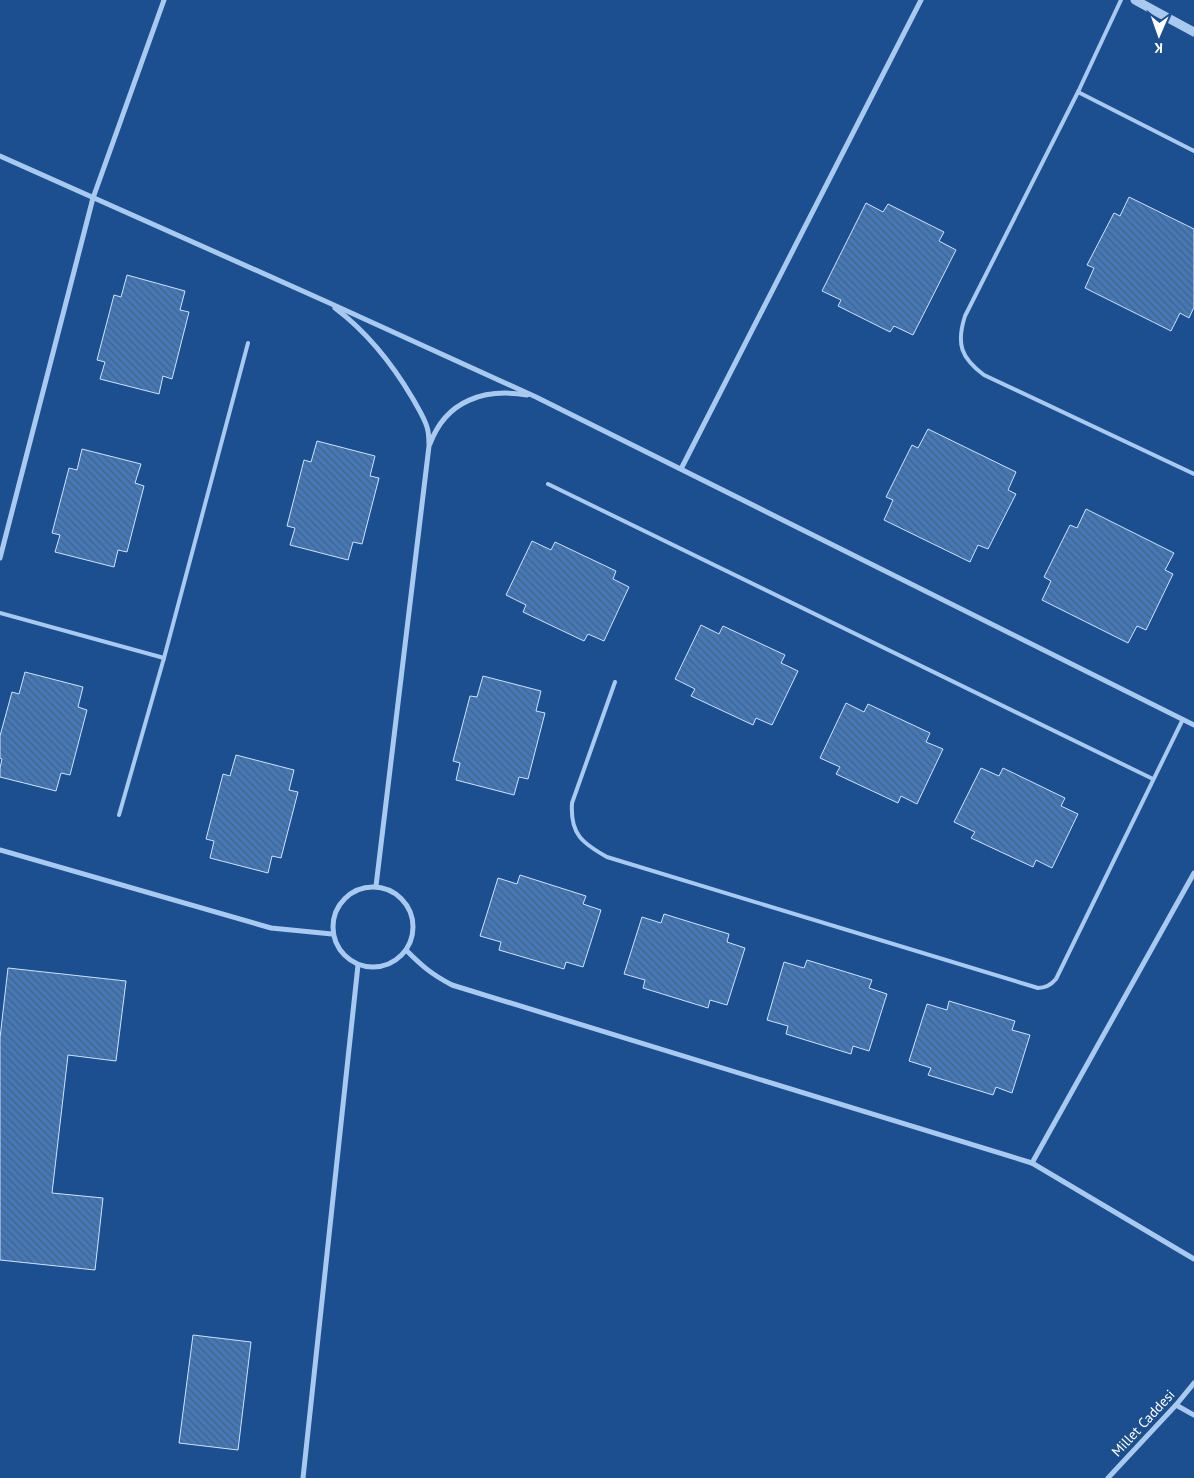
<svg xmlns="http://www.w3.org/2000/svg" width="1194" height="1478" viewBox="0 0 1194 1478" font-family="'PT Sans',sans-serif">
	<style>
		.building { fill: url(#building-back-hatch); stroke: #cfe3fa }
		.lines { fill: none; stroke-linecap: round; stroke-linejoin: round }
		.service { stroke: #a9c9ee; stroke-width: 4 }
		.minor { stroke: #a9c9ee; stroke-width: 5 }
		.tertiary { stroke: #a9c9ee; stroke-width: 9 }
		.labels { text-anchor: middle; stroke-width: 5; stroke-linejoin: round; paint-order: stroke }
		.street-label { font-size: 14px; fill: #fff; stroke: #1b4f8f }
	</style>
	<defs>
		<pattern id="building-back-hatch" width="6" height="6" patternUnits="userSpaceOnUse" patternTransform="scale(1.25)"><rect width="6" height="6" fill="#4478b7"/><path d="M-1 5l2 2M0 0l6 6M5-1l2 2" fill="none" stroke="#486282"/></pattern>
	</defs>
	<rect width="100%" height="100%" fill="#1b4f8f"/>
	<g class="building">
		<path d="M1129 197 1194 229V307L1189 318 1180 313 1171 331 1085 288 1094 268 1087 265 1114 213 1120 216Z"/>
		<path d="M866 203 883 212 888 204 944 232 939 241 956 250 913 335 894 326 890 332 838 306 841 300 822 291Z"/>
		<path d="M127 275 185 291 180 310 189 312 172 379 163 376 159 394 100 379 105 362 97 360 114 295 121 297Z"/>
		<path d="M928 429 1016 472 1008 490 1016 494 988 549 978 545 970 562 884 520 893 500 886 497 912 445 918 448Z"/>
		<path d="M317 441 375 456 370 476 379 478 362 544 353 542 348 560 290 545 295 528 287 526 304 460 311 462Z"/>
		<path d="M82 449 141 464 135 483 144 486 127 552 118 550 114 567 55 552 60 535 52 533 69 468 77 470Z"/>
		<path d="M1086 509 1174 553 1165 570 1173 574 1146 630 1137 626 1128 643 1042 600 1051 581 1044 577 1070 525 1077 528Z"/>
		<path d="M532 541 551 550 555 542 616 571 613 579 629 587 604 641 588 634 584 641 523 612 526 605 506 595Z"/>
		<path d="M701 625 719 634 723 626 785 655 781 663 798 671 772 725 756 718 753 725 691 696 695 689 675 679Z"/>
		<path d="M25 672 83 687 78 707 87 710 70 775 61 773 56 791 0 777V768L2 759 0 758V736L12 692 19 694Z"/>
		<path d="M483 676 541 691 536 711 545 713 528 779 519 777 514 795 456 780 460 763 453 761 470 696 477 697Z"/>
		<path d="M846 703 864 712 868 704 930 733 926 742 943 749 917 804 901 796 898 803 836 774 840 767 820 758Z"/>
		<path d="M236 755 294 770 289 790 298 792 281 858 272 856 268 873 210 858 214 841 206 839 223 774 230 776Z"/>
		<path d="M981 768 999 776 1003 768 1065 798 1061 806 1078 814 1052 868 1036 860 1033 867 971 838 975 832 954 822Z"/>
		<path d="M520 875 586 896 583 904 601 910 583 967 566 962 564 969 499 950 501 942 480 936 498 878 517 884Z"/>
		<path d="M664 914 729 934 727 942 745 948 727 1005 710 1000 708 1008 643 988 645 980 624 974 642 917 661 923Z"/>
		<path d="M807 960 872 980 869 988 887 994 869 1051 853 1046 851 1054 786 1034 788 1026 767 1020 784 962 804 968Z"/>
		<path d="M8 968 126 981 116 1061 68 1055 52 1193 103 1198 95 1270 0 1260V1038Z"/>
		<path d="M949 1001 1015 1021 1012 1030 1030 1035 1012 1093 996 1087 993 1095 928 1075 931 1068 909 1061 927 1004 947 1010Z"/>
		<path d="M193 1335 251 1342 238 1450 179 1443Z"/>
	</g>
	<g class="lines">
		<g class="service">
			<path d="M1121 0 1078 92 965 316C956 344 961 358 984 375L1194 474"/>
			<path d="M1078 92 1194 151"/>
			<path d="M548 484 1153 779"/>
			<path d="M0 613 164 658"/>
			<path d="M615 682 572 803C570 834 582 843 607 857L1038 988C1046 988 1051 985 1056 979L1183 719"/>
			<path d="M119 815 164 658 248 343"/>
		</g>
		<g class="minor">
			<path d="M0 156 325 301 536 397 1194 725"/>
			<path d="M335 308C367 332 393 365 413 399 418 408 424 417 427 427 429 433 429 440 429 446L376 886"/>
			<path d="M430 444C446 400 485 388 527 395"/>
			<path d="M681 469 921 0"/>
			<path d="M0 558 93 198 164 0"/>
			<path d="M0 850 271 928 332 934"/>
			<circle cx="373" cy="927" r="40"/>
			<path d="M406 950C422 966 431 974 452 985L1032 1163 1194 1259"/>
			<path d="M1032 1163 1194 873"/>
			<path d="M1176 1405 1194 1415"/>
			<path d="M303 1478 358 965"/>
			<path d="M1108 1478 1176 1405 1194 1383"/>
		</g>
		<path class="tertiary" d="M1135 0 1194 32"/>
	</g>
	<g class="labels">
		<g class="street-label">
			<text transform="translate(1143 1423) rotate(-47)" y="5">Millet Caddesi</text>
		</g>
	</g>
	<g transform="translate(1159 35) rotate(182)" stroke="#1b4f8f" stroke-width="4" paint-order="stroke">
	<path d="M0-4L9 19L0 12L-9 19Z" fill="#ffffff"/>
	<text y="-8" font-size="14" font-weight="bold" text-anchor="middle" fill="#ffffff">K</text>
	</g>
</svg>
